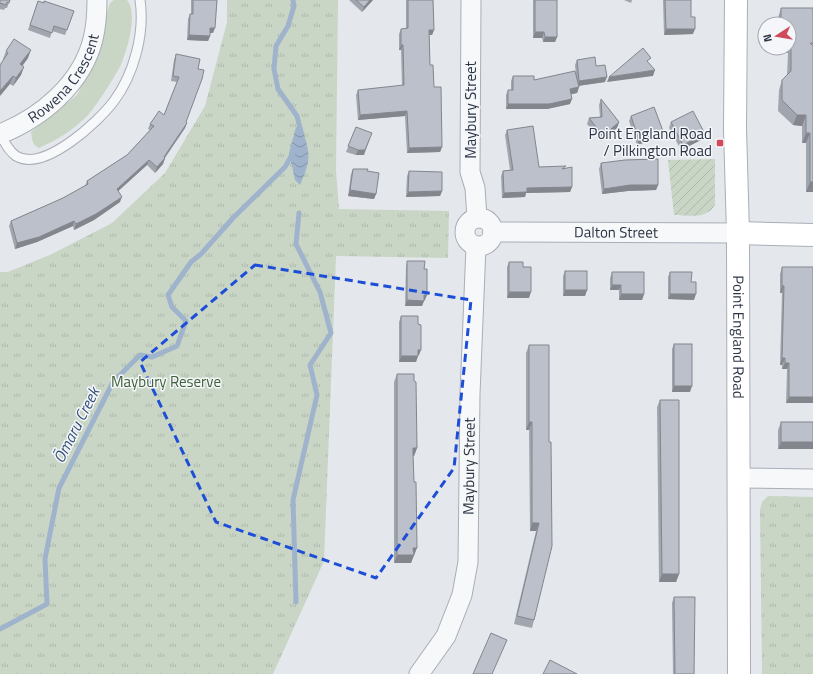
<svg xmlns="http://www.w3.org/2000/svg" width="813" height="674" viewBox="0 0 813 674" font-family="'Titillium Web',sans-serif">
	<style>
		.grass { fill: #c9d6c5 }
		.park { fill: url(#park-tufts) }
		.garden { fill: url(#garden-furrows) }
		.water { fill: url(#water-waves) }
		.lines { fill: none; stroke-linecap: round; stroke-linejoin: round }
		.stream { stroke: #9fb4cc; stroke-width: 5 }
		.lane-casing { stroke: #a9aeb7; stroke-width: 11 }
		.street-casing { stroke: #a9aeb7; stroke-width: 21 }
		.secondary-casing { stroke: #a9aeb7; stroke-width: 24 }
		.lane { stroke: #f7f8fa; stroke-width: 9 }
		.street { stroke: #f7f8fa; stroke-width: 19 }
		.secondary { stroke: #fff; stroke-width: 22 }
		.wall { fill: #a1a5ae }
		.shaded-wall { fill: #83868d }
		.building { fill: #bbc0ca; stroke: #83868d }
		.marked { fill: none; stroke: #1d4ed8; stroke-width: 3; stroke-dasharray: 8 5; stroke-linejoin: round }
		.poi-dot { fill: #d1495b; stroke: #f4f6f9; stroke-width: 1.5 }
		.labels { text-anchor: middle; stroke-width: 3; stroke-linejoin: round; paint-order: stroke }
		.street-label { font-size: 15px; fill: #2b3445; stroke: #f4f6f9 }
		.poi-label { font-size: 15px; fill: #2b3445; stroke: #f4f6f9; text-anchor: end }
		.park-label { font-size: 15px; fill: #3f6138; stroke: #f4f6f9 }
		.water-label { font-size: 16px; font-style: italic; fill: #34527a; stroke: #f4f6f9 }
	</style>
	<defs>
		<pattern id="park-tufts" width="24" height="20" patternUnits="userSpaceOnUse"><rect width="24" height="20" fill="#c9d6c5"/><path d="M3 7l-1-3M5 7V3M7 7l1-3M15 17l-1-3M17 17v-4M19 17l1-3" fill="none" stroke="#adb8ab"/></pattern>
		<pattern id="garden-furrows" width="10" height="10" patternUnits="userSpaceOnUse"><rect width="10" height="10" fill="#c9d6c5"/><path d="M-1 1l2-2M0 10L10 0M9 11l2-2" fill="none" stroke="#adb8ab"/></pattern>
		<pattern id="water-waves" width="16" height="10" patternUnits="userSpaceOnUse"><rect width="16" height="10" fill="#9fb4cc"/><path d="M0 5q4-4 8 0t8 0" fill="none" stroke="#8293a7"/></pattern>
	</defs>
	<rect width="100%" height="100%" fill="#e4e7ec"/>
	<path class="grass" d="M114 0H127C138 13 128 47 122 62 119 71 96 106 89 114 75 129 57 140 39 148 32 145 32 139 31 132L77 95 95 60 108 9 110 3Z"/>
	<g class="park">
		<path d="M227 0H338L336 171 339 209 449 211 448 258 336 256 324 561 273 674H0V272H8L52 254 112 223 165 173 205 106 227 22Z"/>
		<path d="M768 496 813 497V674H762L760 510 762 502Z"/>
	</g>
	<path class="garden" d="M715 159V205C706 220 689 215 674 215L668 160Z"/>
	<path class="water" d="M302 126C309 154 313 156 300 185L295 180 289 153 296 127Z"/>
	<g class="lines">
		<g class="stream">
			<path d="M293 0 294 6 288 26 276 46 274 69 278 89 297 116 301 132"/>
			<path d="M296 602 293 500 317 395 310 365 331 333 320 292 296 244 299 213"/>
			<path d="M0 629 47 604 45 559 59 488 113 382 140 355 152 357 177 346 186 321 172 307 168 295 191 262 201 254 233 218 285 167 293 153"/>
		</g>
		<g class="lane-casing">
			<path id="lane" d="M1 134C4 142 8 150 16 156 44 173 99 121 114 101 134 74 145 33 140 0"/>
		</g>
		<g class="street-casing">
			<g id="street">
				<path d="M471 0 470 172 475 188 477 218"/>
				<path id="s1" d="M0 134C41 118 82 84 93 39 96 27 97 13 97 0"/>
				<circle cx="479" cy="232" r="14"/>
				<path id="s2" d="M493 232 738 233"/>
				<path d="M738 478 813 479"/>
				<path id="s3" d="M419 674 446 636 462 595 468 562 470 394 476 246"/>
			</g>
		</g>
		<g class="secondary-casing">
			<g id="secondary">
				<path id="s4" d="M736 0 735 129 738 233 739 674"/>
				<path d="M738 233 813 235"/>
			</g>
		</g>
		<use href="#lane" class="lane"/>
		<use href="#street" class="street"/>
		<use href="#secondary" class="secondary"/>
	</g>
	<g class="wall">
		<path d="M0 0H10L7 8H5L4 10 0 9Z"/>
		<path d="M191 0H217L213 33H210V36L208 41 187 40 188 19 190 14H191Z"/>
		<path d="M349 0H373L362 12Z"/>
		<path d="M406 0H433L434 30 432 35H429L430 65 434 87 442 147 440 152 407 153 405 116 358 120 356 95 358 90 402 86 401 50H399V34L401 29 406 28Z"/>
		<path d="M533 0H557V37L555 42H543L542 38H533Z"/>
		<path d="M624 0H632L631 3Z"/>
		<path d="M663 0H691V17L693 34 664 35Z"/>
		<path d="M38 1 43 3 44 1 74 11 65 35 52 31 50 38 28 30Z"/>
		<path d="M781 8H813V192H806V143H802V126L793 125 778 111 779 90 782 80 787 75 788 53H778V48H789V24H778V18Z"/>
		<path d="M6 51 28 58 22 66 21 75 13 86 10 84 4 60 3 59Z"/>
		<path d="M176 54 186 122 185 128 165 158 163 164 155 173 147 165 118 191 120 202 94 220 74 230 73 226 37 242 15 249 9 226 11 221 63 198 85 186 87 181 127 155 150 130 148 129 150 124 164 115 177 82 171 81 174 60Z"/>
		<path d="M577 60 596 66 605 82 578 86 579 87 577 93 571 94 570 104 547 109H506V95L508 90H511V81L513 76 534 80 576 75 575 65Z"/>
		<path d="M601 99 619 122 617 128 601 141 587 124 589 118 600 117 599 105Z"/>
		<path d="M631 116 661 137 637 145 629 121Z"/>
		<path d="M671 122 705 134 703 139 681 150 669 128Z"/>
		<path d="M356 127 364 155H356L346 152Z"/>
		<path d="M507 130 539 167 565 168 572 187 570 192 526 193 525 197 502 198 501 176 503 171 510 170 505 135Z"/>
		<path d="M601 163 658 185 656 190 628 191 602 194 599 169Z"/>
		<path d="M353 169 376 194 374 199 348 196 351 174Z"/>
		<path d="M409 171 442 191 440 196 406 197 407 176Z"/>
		<path d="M407 261 425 300H424L422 306H405L406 267Z"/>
		<path d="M509 262 523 267 529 298H507V267Z"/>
		<path d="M782 267 813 403H786L787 369H782V365H780L782 293H780V274Z"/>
		<path d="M565 271 587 290 585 296H563V276Z"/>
		<path d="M612 272 644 294 642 300H619V290H610V278Z"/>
		<path d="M670 272 691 282 694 300 668 299V277Z"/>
		<path d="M401 316 419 355H418L416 362H399V322Z"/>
		<path d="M674 344 690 392H672V349Z"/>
		<path d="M529 345H549L534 620 532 628 514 624 536 531H530L529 430H526V353Z"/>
		<path d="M397 374 414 381 417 448 414 456H413L414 556H413L411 563H394V382Z"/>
		<path d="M660 400 679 574 676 582H659L657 407Z"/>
		<path d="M781 422H813V449H778V430Z"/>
		<path d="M674 597 694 674H673L672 603Z"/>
	</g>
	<g class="shaded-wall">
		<path d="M370 0H373L362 12 364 7Z"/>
		<path d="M210 28H215L213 33H208Z"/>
		<path d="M666 29H695L693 34 664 35Z"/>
		<path d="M429 30H434L432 35H427Z"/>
		<path d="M535 32H544L542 38H533Z"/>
		<path d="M189 35 210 36 208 41 187 40Z"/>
		<path d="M545 37H557L555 42H543Z"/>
		<path d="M789 43H791L788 53H778L780 48H789Z"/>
		<path d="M401 45H403L401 50H399Z"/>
		<path d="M31 50 28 58 18 72 20 64Z"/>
		<path d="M24 67 21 75 13 86 16 78Z"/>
		<path d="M655 70 653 76 607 82 609 77Z"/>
		<path d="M13 76 10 84 0 96V91Z"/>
		<path d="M607 77 605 82 577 86 579 81Z"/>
		<path d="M579 87 577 93 568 95 570 89Z"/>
		<path d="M572 99 570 104 547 109H506L508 104Z"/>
		<path d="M407 111 405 116 358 120 360 115Z"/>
		<path d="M797 115H806L802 126 793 125Z"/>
		<path d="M619 122 617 128 601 141 603 136Z"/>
		<path d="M187 123 185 128 163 160 165 158 163 164 155 173 157 167Z"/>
		<path d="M663 131 661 137 637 145 639 140Z"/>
		<path d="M806 133H810L806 143H802Z"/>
		<path d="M705 134 703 139 681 150 683 145Z"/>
		<path d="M370 138 364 155H356L358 150Z"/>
		<path d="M442 147 440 152 407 153 409 148Z"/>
		<path d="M149 160 147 165 115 194 117 189Z"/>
		<path d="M810 182H813V192H806Z"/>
		<path d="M630 185H658L656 190 628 191 602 194 604 189Z"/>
		<path d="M572 187 570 192 526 193 525 197 502 198 504 193 527 188Z"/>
		<path d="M350 190 376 194 374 199 348 196Z"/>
		<path d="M442 191 440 196 406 197 408 192Z"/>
		<path d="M122 197 120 202 94 220 74 230 76 224Z"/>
		<path d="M74 221 73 226 37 242 15 249 17 243Z"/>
		<path d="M612 285H621L619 290H610Z"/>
		<path d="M782 286H784L782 293H780Z"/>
		<path d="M565 290H587L585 296H563Z"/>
		<path d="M509 292H531L529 298H507Z"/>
		<path d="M621 294H644L642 300H619Z"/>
		<path d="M670 294H696L694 300 668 299Z"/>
		<path d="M424 295H427L425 300H422Z"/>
		<path d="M407 300 424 301 422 306H405Z"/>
		<path d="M418 350H421L419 355H416Z"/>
		<path d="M401 356H418L416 362H399Z"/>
		<path d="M782 358H785L782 365H780Z"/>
		<path d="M785 363H789L787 369H782Z"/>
		<path d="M674 386H692L690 392H672Z"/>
		<path d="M789 397H813V403H786Z"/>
		<path d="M529 422H532L529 430H526Z"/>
		<path d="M781 442H813V449H778Z"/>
		<path d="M413 448H417L414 456H411Z"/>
		<path d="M532 523H539L536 531H530Z"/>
		<path d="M413 548H417L411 563H394L397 555Z"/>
		<path d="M662 574H679L676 582H659Z"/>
	</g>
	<g class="building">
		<path d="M0 0H10L9 3 7 2 6 5 0 3Z"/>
		<path d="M193 0H217L215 28H210V36L189 35 190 14H193Z"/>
		<path d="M356 0H370L364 7Z"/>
		<path d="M408 0H433L434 30H429L430 65H433L434 87H441L442 147 409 148 407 111 360 115 358 90 404 85 403 45H401V29L408 28Z"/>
		<path d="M535 0H557V37H545L544 32H535Z"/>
		<path d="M665 0H691V17H695V29H666Z"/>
		<path d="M38 1 44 3V1L74 11 67 30 54 26 52 33 30 25Z"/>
		<path d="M781 8H813V43H810L813 46V182H810V133H806V115H797L782 100V80L791 71V43H789V24H781Z"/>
		<path d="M14 39 31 50 20 64 24 67 16 78 13 76 0 91V65L8 53 6 51Z"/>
		<path d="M643 48 651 58 647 61 655 70 609 77Z"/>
		<path d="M176 54 200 59 198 69 204 70 202 79 186 122 187 123 164 157 165 158 157 167 149 160 117 189 122 197 96 214 76 224 74 221 39 237 17 243 11 221 63 198 88 184 87 181 127 155 154 126 150 124 159 111 164 115 179 77 173 76Z"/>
		<path d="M595 57 596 66 605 65 607 77 579 81 577 60Z"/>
		<path d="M575 71 579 87 570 89 572 99 549 104H508V90H513V76H534V80Z"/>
		<path d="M601 99 619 122 603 136 589 118 602 117Z"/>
		<path d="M654 107 663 131 639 140 631 116Z"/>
		<path d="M693 111 705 134 683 145 671 122Z"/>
		<path d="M533 126 539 167 566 166 562 169 572 167V187L527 188V192L504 193 503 171 513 170 507 130Z"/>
		<path d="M356 127 372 133 365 150H358L348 146Z"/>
		<path d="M658 159V185H630L604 189 601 163 625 160Z"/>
		<path d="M353 169H368L367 171 379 173 376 194 350 190Z"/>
		<path d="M409 171 442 172V191L408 192Z"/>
		<path d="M407 261H425L424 269H427V295H424V301L407 300Z"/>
		<path d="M509 262H523V267H531V292H509Z"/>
		<path d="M782 267H813V397H789V363H785V358H782L784 286H782Z"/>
		<rect x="565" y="271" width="22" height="19"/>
		<path d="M612 272H644V294H621V285H612Z"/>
		<path d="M670 272H692L691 282H696V294H670Z"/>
		<path d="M401 316H418V324L421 325V350H418V356H401Z"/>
		<rect x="674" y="344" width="18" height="42"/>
		<path d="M529 345H549V442H551L552 546 534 620 517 616 539 523H532V422H529Z"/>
		<path d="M397 374H414V381L416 382 417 448H413V454L414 482H416L417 548H413L414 555H397Z"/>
		<path d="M660 400H679V574H662Z"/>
		<rect x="781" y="422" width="32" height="20"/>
		<path d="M674 597H695L694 674H675Z"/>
		<path d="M491 633 507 640 492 674H473Z"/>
		<path d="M550 660 577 674H543Z"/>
	</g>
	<path class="marked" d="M255 265 471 300 454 468 376 578 216 522 140 362Z"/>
	<rect class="poi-dot" x="716" y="139" width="8" height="8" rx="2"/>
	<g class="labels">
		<g class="street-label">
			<text dy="5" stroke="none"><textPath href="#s1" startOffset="88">Rowena Crescent</textPath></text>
			<text transform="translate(471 110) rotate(-90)" y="5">Maybury Street</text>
			<text dy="5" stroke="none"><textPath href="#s2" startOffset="123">Dalton Street</textPath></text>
			<text dy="5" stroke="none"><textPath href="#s4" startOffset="337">Point England Road</textPath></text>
			<text dy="5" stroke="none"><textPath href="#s3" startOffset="220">Maybury Street</textPath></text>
		</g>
		<g class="poi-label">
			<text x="712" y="139">Point England Road<tspan x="712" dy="17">/ Pilkington Road</tspan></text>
		</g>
		<g class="park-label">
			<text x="166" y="387">Maybury Reserve</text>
		</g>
		<g class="water-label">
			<text transform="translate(76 425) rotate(-63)" y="6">Ōmaru Creek</text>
		</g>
	</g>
	<g transform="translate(777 36) rotate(258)"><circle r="19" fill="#f4f6f9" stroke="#a4a8b1"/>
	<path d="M0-3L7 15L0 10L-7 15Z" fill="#d1495b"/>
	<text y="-6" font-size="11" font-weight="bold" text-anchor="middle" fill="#2b3445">N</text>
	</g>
</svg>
